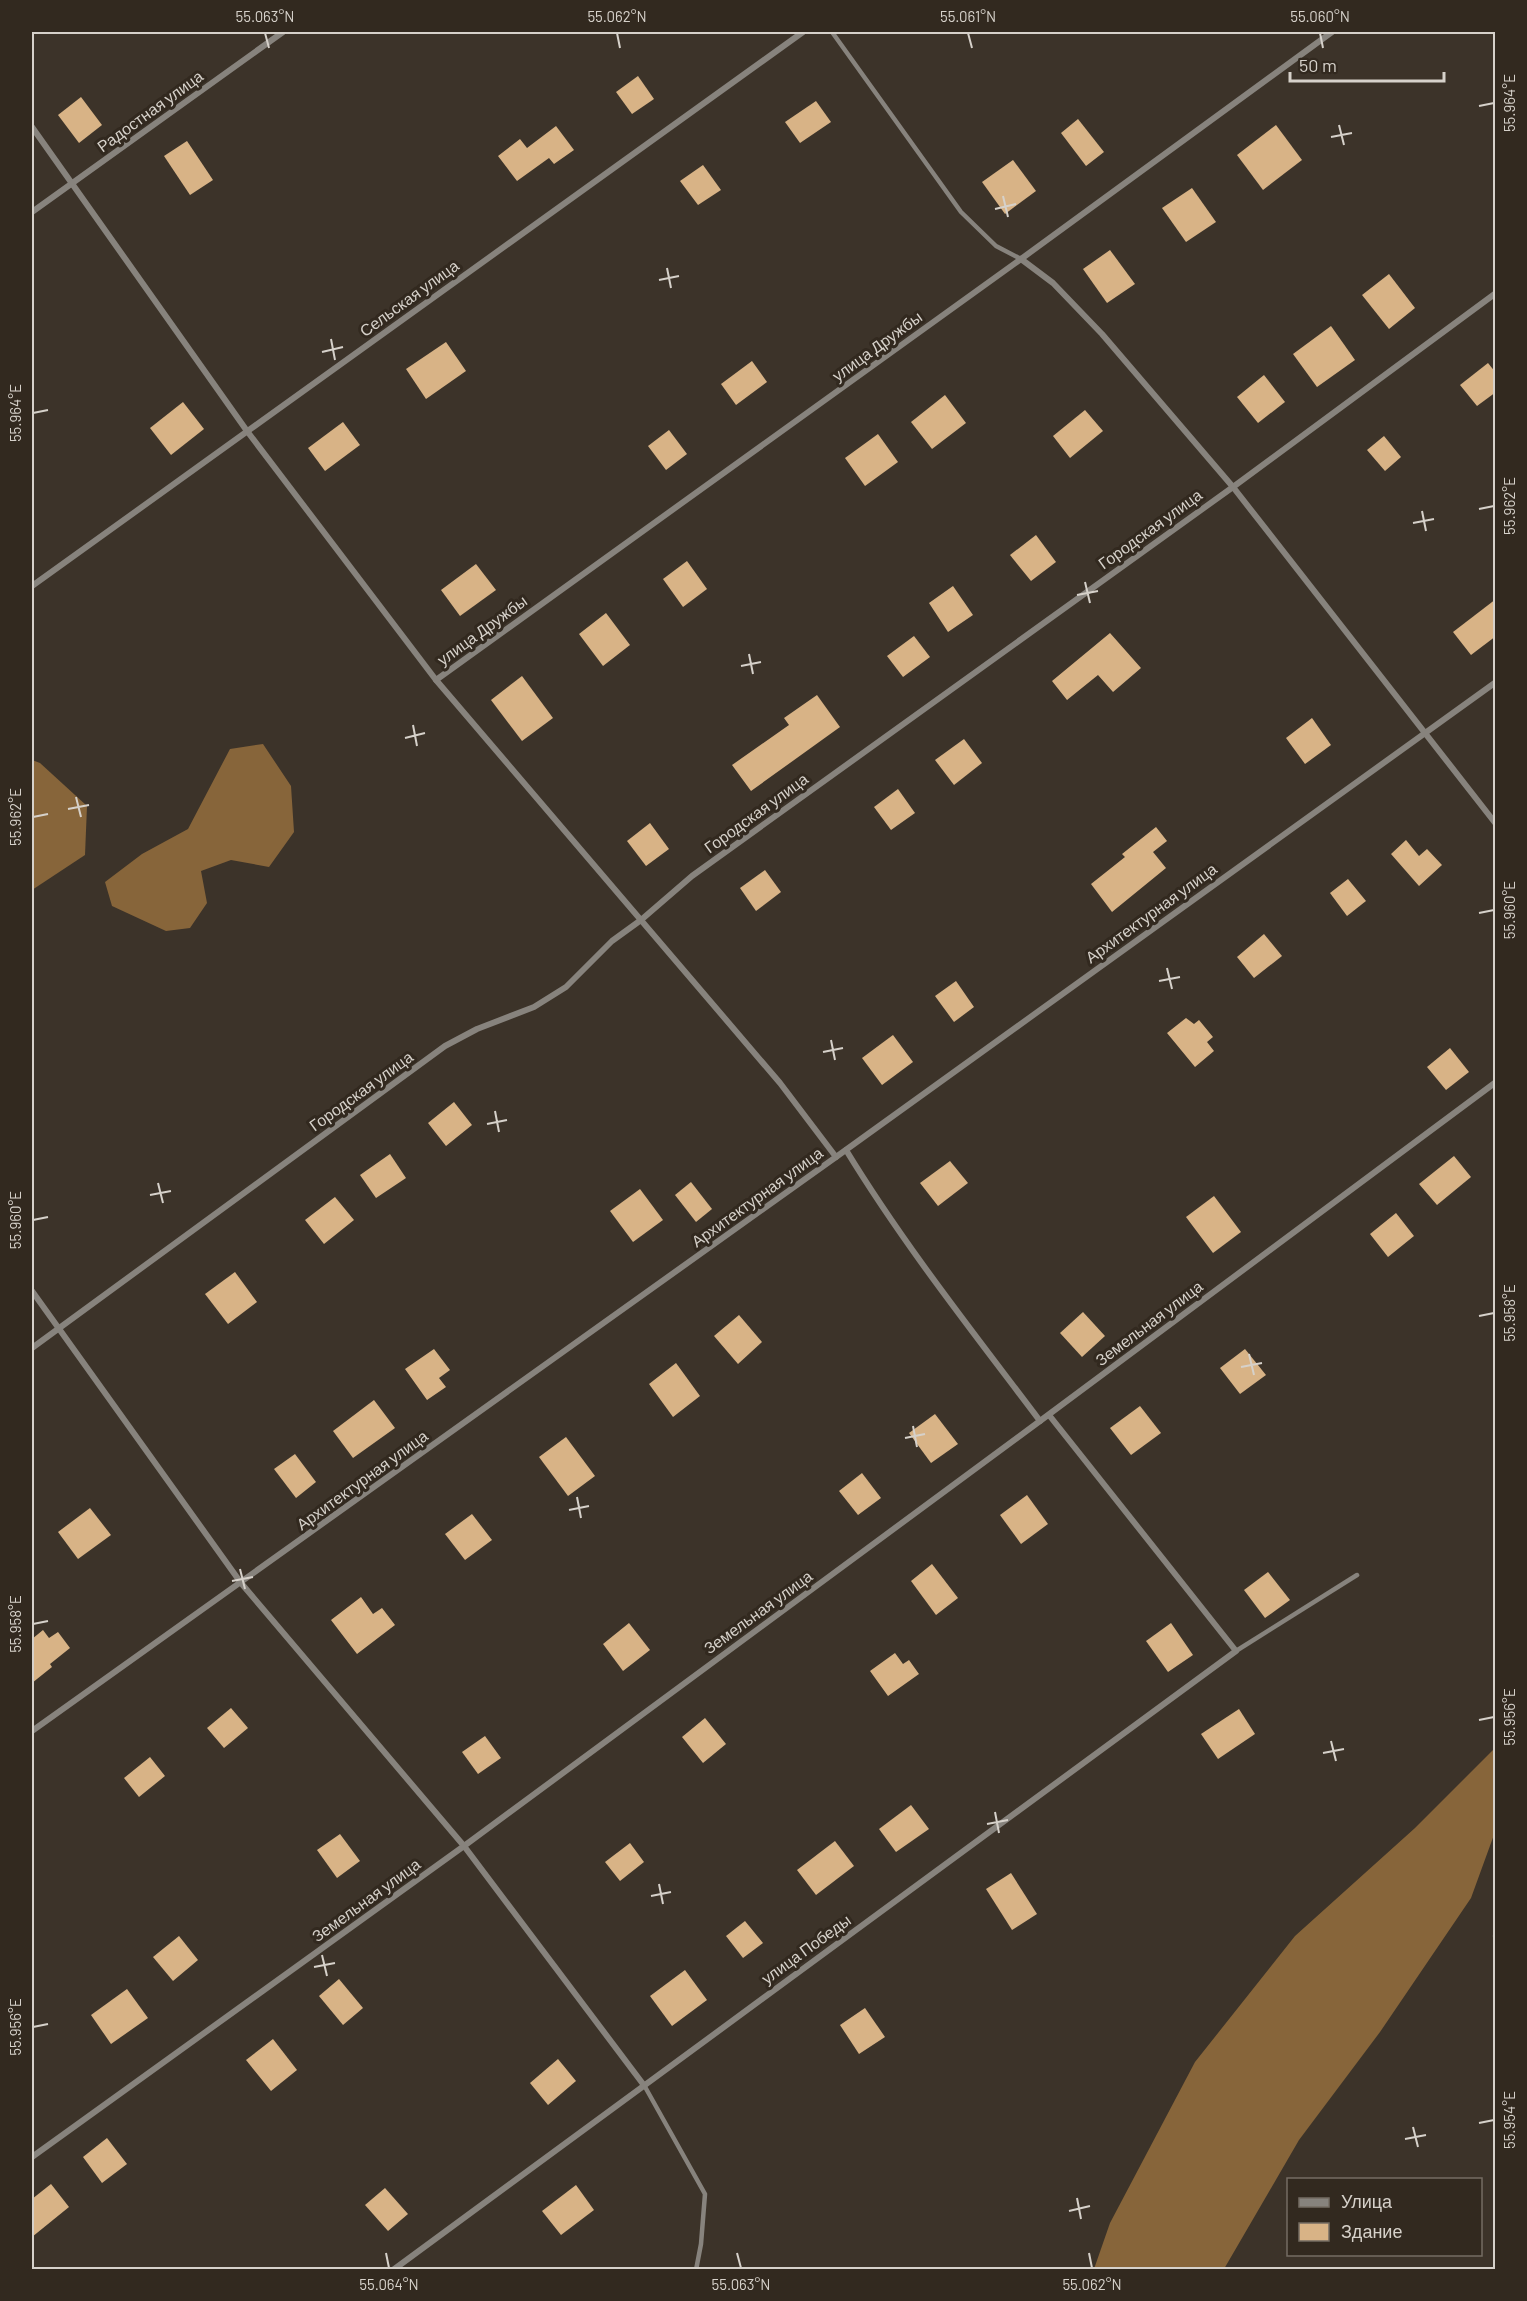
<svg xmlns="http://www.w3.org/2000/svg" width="1527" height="2301" viewBox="0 0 1527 2301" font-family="Barlow,sans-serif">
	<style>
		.forest { fill: #87653a }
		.building { fill: #d8b386 }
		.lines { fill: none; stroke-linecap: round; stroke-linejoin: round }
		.service { stroke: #87837d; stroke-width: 4.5 }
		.minor { stroke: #87837d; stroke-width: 6 }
		.ticks { fill: none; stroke: #d6d1ca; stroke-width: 2 }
		.labels { text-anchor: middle; stroke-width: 6; stroke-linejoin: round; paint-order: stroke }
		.street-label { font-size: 16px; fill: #d6d1ca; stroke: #32291f }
		.neatline { fill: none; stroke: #d6d1ca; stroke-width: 2 }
		.ticks-label { font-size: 15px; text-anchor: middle; fill: #d6d1ca }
	</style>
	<rect width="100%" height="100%" fill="#3c3329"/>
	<g class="forest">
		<path d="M263 744 291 786 294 832 269 867 231 860 201 871 207 903 190 928 166 931 112 906 105 882 142 854 188 829 230 749Z"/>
		<path d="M32 760 40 763 87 806 85 855 32 890Z"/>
		<path d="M1495 1748V1832L1471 1898 1380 2032 1299 2140 1224 2269H1094L1110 2223 1195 2062 1295 1936 1415 1828Z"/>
	</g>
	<g class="building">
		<path d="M638 76 654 99 632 114 616 92Z"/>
		<path d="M81 97 102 125 79 143 58 115Z"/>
		<path d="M816 101 831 122 800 143 785 122Z"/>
		<path d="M1078 119 1104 152 1086 166 1061 133Z"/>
		<path d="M1276 125 1302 160 1263 190 1237 155Z"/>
		<path d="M556 126 574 150 554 164 549 158 517 181 498 156 520 139 527 148Z"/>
		<path d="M187 141 213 180 190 195 164 156Z"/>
		<path d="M1013 160 1036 191 1005 214 982 182Z"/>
		<path d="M703 165 721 190 698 205 680 181Z"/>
		<path d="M1192 188 1216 222 1186 242 1162 208Z"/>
		<path d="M1110 250 1135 284 1107 303 1083 269Z"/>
		<path d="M1389 274 1415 308 1389 329 1362 295Z"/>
		<path d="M1331 326 1355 360 1317 387 1293 354Z"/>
		<path d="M446 342 466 371 426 399 406 369Z"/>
		<path d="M752 361 767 382 736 405 721 384Z"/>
		<path d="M1488 363 1496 373V392L1477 406 1460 385Z"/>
		<path d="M1264 375 1285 402 1258 423 1237 397Z"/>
		<path d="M945 395 966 423 932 449 911 422Z"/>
		<path d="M183 402 204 429 171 455 150 428Z"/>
		<path d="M1085 410 1103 431 1070 458 1053 436Z"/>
		<path d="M343 422 360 445 325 471 308 448Z"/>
		<path d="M669 430 687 454 666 470 648 446Z"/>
		<path d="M878 434 898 462 865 486 845 458Z"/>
		<path d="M1384 436 1401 457 1385 471 1367 450Z"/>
		<path d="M1036 535 1056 562 1031 581 1010 555Z"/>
		<path d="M687 561 707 589 683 607 663 579Z"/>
		<path d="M476 564 496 590 460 616 441 590Z"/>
		<path d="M953 586 973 615 948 632 929 603Z"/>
		<path d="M1496 599V636L1471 655 1453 632Z"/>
		<path d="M606 613 630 645 603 666 579 634Z"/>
		<path d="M1110 633 1141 668 1113 692 1098 675 1067 700 1052 681Z"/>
		<path d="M914 636 930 657 903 677 887 656Z"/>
		<path d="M522 676 553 718 522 741 491 700Z"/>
		<path d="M817 695 840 727 751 791 732 765 789 725 784 718Z"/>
		<path d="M1312 718 1331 745 1305 764 1286 738Z"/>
		<path d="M964 739 982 763 954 785 935 760Z"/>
		<path d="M898 789 915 813 891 830 874 807Z"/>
		<path d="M650 823 669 849 646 866 627 841Z"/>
		<path d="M1156 827 1167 841 1153 852 1166 868 1112 912 1091 884 1125 857 1122 854Z"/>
		<path d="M1406 840 1419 856 1427 849 1442 865 1419 886 1391 854Z"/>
		<path d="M765 870 781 892 756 911 740 888Z"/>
		<path d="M1348 879 1366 901 1347 916 1330 893Z"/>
		<path d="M1264 934 1282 956 1254 978 1237 957Z"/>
		<path d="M956 981 974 1007 954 1022 935 996Z"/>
		<path d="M1186 1018 1194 1024 1199 1020 1213 1037 1207 1042 1214 1051 1195 1067 1167 1033Z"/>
		<path d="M893 1035 913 1062 882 1085 862 1058Z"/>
		<path d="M1450 1048 1469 1072 1446 1090 1427 1067Z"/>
		<path d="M454 1102 472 1125 446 1146 428 1123Z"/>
		<path d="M390 1154 406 1178 376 1198 360 1175Z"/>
		<path d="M1454 1156 1471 1177 1437 1205 1419 1184Z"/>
		<path d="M950 1161 968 1183 938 1206 920 1183Z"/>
		<path d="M691 1182 712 1209 696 1222 675 1195Z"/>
		<path d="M640 1189 663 1220 633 1242 610 1211Z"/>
		<path d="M1214 1196 1241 1232 1213 1253 1186 1217Z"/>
		<path d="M335 1197 354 1220 324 1244 305 1220Z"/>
		<path d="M1396 1213 1414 1236 1388 1257 1370 1234Z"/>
		<path d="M235 1272 257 1302 228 1324 205 1294Z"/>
		<path d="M1083 1312 1105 1336 1082 1357 1060 1333Z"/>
		<path d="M739 1315 762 1342 738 1364 714 1336Z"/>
		<path d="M434 1349 450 1370 439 1378 446 1387 427 1400 405 1369Z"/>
		<path d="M1245 1349 1266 1375 1240 1394 1220 1368Z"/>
		<path d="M676 1363 700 1396 673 1417 649 1384Z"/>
		<path d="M374 1400 395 1428 353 1458 333 1431Z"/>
		<path d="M1140 1406 1161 1433 1131 1455 1110 1428Z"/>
		<path d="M935 1414 958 1444 931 1463 909 1433Z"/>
		<path d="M566 1437 595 1476 568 1496 539 1457Z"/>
		<path d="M295 1454 316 1482 296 1498 274 1469Z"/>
		<path d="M862 1473 881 1498 858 1515 839 1491Z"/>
		<path d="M1027 1495 1048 1524 1021 1544 1000 1515Z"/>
		<path d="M90 1508 111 1535 78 1559 58 1532Z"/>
		<path d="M472 1514 492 1540 465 1560 445 1534Z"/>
		<path d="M932 1564 958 1598 936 1615 911 1581Z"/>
		<path d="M1268 1572 1290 1600 1265 1618 1244 1590Z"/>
		<path d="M361 1597 373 1614 382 1608 395 1625 357 1654 331 1620Z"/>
		<path d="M629 1623 650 1650 623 1671 603 1644Z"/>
		<path d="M1171 1623 1193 1655 1168 1672 1146 1641Z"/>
		<path d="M43 1630 49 1638 58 1632 70 1648 50 1664 52 1667 32 1683V1639Z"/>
		<path d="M895 1653 903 1664 909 1660 919 1674 888 1696 870 1671Z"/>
		<path d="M231 1708 248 1728 224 1748 207 1728Z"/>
		<path d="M1239 1709 1255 1734 1218 1759 1201 1734Z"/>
		<path d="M705 1718 726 1744 703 1763 682 1737Z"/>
		<path d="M485 1736 501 1758 478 1774 462 1752Z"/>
		<path d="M150 1757 165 1776 139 1797 124 1778Z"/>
		<path d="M911 1805 929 1829 896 1852 879 1829Z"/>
		<path d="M340 1834 360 1861 337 1878 317 1850Z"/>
		<path d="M835 1841 854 1866 816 1895 797 1870Z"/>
		<path d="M630 1843 644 1862 620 1881 605 1862Z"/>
		<path d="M1011 1873 1037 1914 1012 1930 986 1889Z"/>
		<path d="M745 1921 763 1943 743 1958 726 1936Z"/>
		<path d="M179 1936 198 1960 173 1981 153 1957Z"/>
		<path d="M685 1970 707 2000 672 2026 650 1996Z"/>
		<path d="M339 1979 363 2008 343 2025 319 1996Z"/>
		<path d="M127 1989 148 2018 111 2044 91 2015Z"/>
		<path d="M865 2008 885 2037 859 2054 840 2025Z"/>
		<path d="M273 2039 297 2070 271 2091 246 2060Z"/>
		<path d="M558 2059 576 2081 548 2105 530 2083Z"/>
		<path d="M107 2138 127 2164 102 2183 83 2157Z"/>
		<path d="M51 2184 69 2207 32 2237V2199Z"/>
		<path d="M576 2185 594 2210 561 2235 542 2211Z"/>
		<path d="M385 2188 408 2214 388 2231 365 2205Z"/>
	</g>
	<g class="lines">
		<g class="service">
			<path d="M832 32 961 212 996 246 1021 259"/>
			<path d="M1236 1651 1357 1575"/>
			<path d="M1495 1936H1496"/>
			<path d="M644 2085 705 2194 701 2244 696 2270"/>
		</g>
		<g class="minor">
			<path d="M32 127 247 431 436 680 780 1083 836 1157"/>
			<path d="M32 212 283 32"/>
			<path d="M1021 259 1053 283 1102 334 1233 487 1496 824"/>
			<path d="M32 586 803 32"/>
			<path d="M436 680 1021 259 1332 32"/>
			<path d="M846 1150C904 1245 973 1332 1040 1421"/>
			<path d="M32 1291 241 1583 464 1846 643 2084"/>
			<path d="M32 1348 445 1046 477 1029 534 1007 566 987 612 941 641 920 692 876 1233 487 1496 293"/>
			<path d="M32 1731 836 1157 1496 682"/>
			<path d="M32 2157 464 1846 1040 1421 1496 1082"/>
			<path d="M393 2270 1236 1651 1049 1415"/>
		</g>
	</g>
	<path class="ticks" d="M265 33 269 48M617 33 620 48M968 33 972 48M1320 33 1323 48M1479 106 1494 103M1339 125 1344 145M1331 137 1352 133M1003 196 1008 217M995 209 1016 204M667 268 671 288M659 280 679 276M331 339 335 360M322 352 343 347M33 413 48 410M1479 509 1494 506M1422 511 1426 531M1413 523 1434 519M1085 582 1090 603M1077 595 1098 591M749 654 753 674M741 666 761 662M413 725 417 746M405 738 425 733M76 797 81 817M68 809 89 805M33 817 48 814M1479 913 1494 910M1167 968 1172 989M1159 981 1180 977M831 1040 835 1060M823 1052 843 1048M495 1111 499 1132M487 1124 507 1120M158 1183 163 1203M150 1195 171 1191M33 1220 48 1217M1479 1316 1494 1313M1249 1354 1254 1375M1241 1367 1262 1363M913 1426 917 1447M905 1438 925 1434M577 1497 581 1518M569 1510 589 1506M240 1569 245 1589M232 1581 253 1577M33 1624 48 1621M1479 1720 1494 1717M1331 1741 1336 1761M1323 1753 1344 1749M995 1812 999 1833M987 1824 1008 1820M659 1884 663 1904M651 1896 671 1892M322 1955 327 1976M314 1967 335 1963M33 2027 48 2024M1479 2123 1494 2120M1413 2127 1418 2147M1405 2139 1426 2135M1077 2198 1081 2219M1069 2211 1090 2206M386 2253 389 2268M737 2253 741 2268M1089 2253 1092 2268"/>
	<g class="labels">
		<g class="street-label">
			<text transform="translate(150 111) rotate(-36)" y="6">Радостная улица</text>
			<text transform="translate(409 298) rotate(-36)" y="6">Сельская улица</text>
			<text transform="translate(877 346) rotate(-36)" y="6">улица Дружбы</text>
			<text transform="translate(1150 529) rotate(-36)" y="6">Городская улица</text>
			<text transform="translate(482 630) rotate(-36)" y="6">улица Дружбы</text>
			<text transform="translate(756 813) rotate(-36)" y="6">Городская улица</text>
			<text transform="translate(1151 913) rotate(-36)" y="6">Архитектурная улица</text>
			<text transform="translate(361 1091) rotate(-36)" y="6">Городская улица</text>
			<text transform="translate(757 1197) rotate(-36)" y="6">Архитектурная улица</text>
			<text transform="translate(1149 1323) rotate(-37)" y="6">Земельная улица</text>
			<text transform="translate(362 1480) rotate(-36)" y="6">Архитектурная улица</text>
			<text transform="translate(758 1612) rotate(-36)" y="6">Земельная улица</text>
			<text transform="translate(366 1900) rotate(-36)" y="6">Земельная улица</text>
			<text transform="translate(806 1949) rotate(-36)" y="6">улица Победы</text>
		</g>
	</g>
	<rect width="1527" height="2301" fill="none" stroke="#32291f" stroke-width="66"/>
	<rect x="1287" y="2178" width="195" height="78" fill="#32291f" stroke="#746c63" stroke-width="1.5"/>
	<rect x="1299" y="2198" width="30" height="9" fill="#87837d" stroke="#746c63" stroke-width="1.5"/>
	<text x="1341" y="2208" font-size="18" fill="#d6d1ca">Улица</text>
	<rect x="1299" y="2223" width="30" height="18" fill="#d8b386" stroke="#746c63" stroke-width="1.5"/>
	<text x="1341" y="2238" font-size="18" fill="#d6d1ca">Здание</text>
	<path d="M1290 72v9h154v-9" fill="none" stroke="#d6d1ca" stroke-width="3"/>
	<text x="1299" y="72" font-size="18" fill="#d6d1ca" stroke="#32291f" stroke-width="4.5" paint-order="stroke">50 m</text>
	<rect x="33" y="33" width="1461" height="2235" class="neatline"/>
	<g class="ticks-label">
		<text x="265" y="22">55.063°N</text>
		<text x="617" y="22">55.062°N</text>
		<text x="968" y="22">55.061°N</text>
		<text x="1320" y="22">55.060°N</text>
		<text transform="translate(1510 103) rotate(-90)" y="5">55.964°E</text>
		<text transform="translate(16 413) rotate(-90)" y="5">55.964°E</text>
		<text transform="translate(1510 506) rotate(-90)" y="5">55.962°E</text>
		<text transform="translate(16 817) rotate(-90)" y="5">55.962°E</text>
		<text transform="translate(1510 910) rotate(-90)" y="5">55.960°E</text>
		<text transform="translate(16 1220) rotate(-90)" y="5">55.960°E</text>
		<text transform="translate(1510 1313) rotate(-90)" y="5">55.958°E</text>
		<text transform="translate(16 1624) rotate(-90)" y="5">55.958°E</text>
		<text transform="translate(1510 1717) rotate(-90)" y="5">55.956°E</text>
		<text transform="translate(16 2027) rotate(-90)" y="5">55.956°E</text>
		<text transform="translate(1510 2120) rotate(-90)" y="5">55.954°E</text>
		<text x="389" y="2290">55.064°N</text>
		<text x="741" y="2290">55.063°N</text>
		<text x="1092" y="2290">55.062°N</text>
	</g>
</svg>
